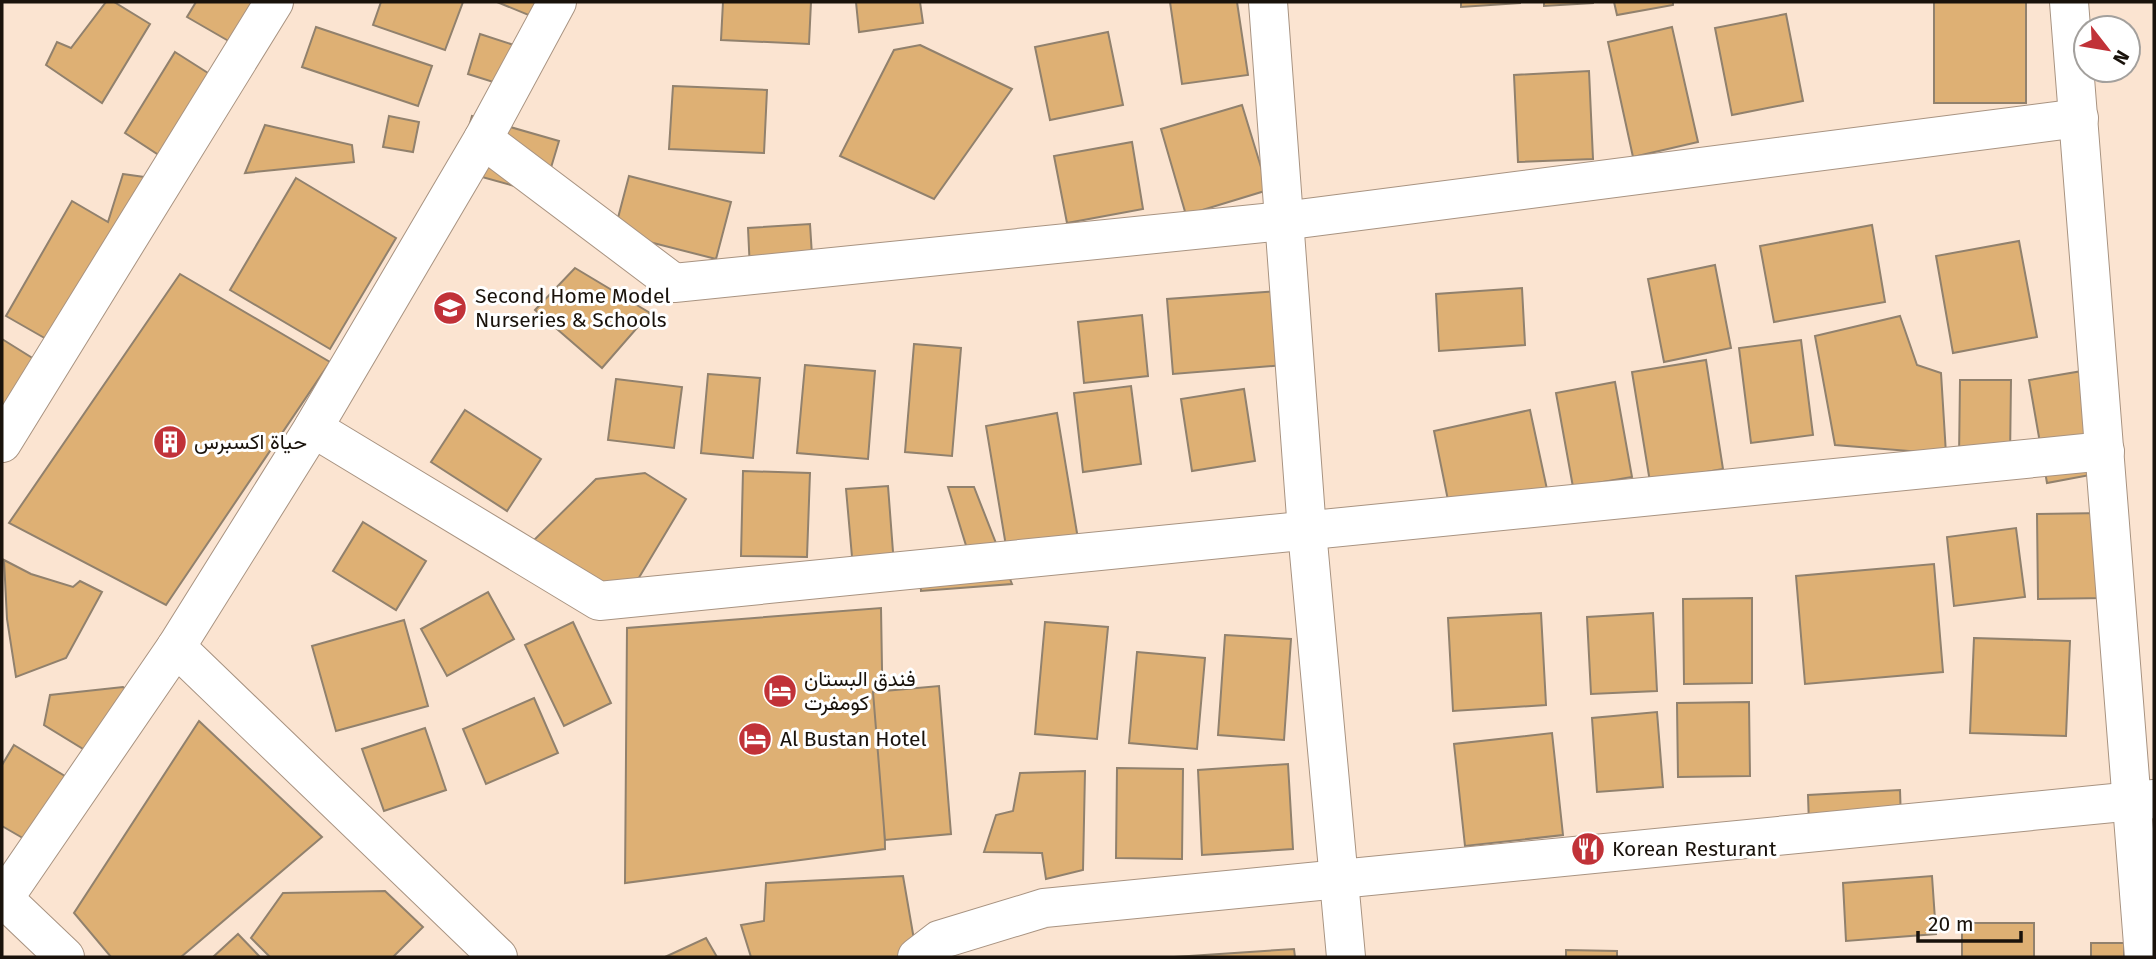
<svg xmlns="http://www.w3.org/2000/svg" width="2156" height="959" viewBox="0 0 2156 959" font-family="'Fira Sans',Vazirmatn,sans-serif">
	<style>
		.building { fill: #deb074; stroke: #91816d; stroke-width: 2 }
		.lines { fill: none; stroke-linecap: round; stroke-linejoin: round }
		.minor-casing { stroke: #a89381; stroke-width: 40 }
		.minor { stroke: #fff; stroke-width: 38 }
		.labels { text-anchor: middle; stroke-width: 6; stroke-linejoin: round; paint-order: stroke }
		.poi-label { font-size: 21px; fill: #19120b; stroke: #fff; text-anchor: start }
	</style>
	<rect width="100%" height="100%" fill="#fbe4d1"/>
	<g class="building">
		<path d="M106 2H114L150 24 102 103 46 65 57 42 71 48Z"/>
		<path d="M196 2H265L239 47 187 17Z"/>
		<path d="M381 2H463L445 50 373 25Z"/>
		<path d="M497 2H571L560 28Z"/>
		<path d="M723 2H811L809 44 721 40Z"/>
		<path d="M856 2H920L923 23 859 32Z"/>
		<path d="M1170 2H1237L1248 75 1182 84Z"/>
		<path d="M1461 2H1520V3L1461 7Z"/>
		<path d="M1544 2H1593V3L1544 6Z"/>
		<path d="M1614 2H1673V5L1617 15Z"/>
		<rect x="1934" y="2" width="92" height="101"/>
		<path d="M1786 14 1803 101 1732 115 1715 28Z"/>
		<path d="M316 27 432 66 418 106 302 67Z"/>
		<path d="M1672 27 1698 142 1633 157 1608 42Z"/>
		<path d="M1108 32 1123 105 1050 120 1035 47Z"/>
		<path d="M480 34 535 52 522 91 468 74Z"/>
		<path d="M920 45 1012 89 934 199 840 156 894 50Z"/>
		<path d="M175 52 219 80 168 161 125 133Z"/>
		<path d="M1589 71 1593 159 1518 162 1514 75Z"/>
		<path d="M673 86 767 90 764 153 669 149Z"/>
		<path d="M1242 105 1268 190 1186 215 1161 129Z"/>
		<path d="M389 116 419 122 413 152 383 147Z"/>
		<path d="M472 116 559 141 543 194 457 170Z"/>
		<path d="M265 125 352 145 354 162 245 173Z"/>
		<path d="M1132 142 1143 209 1067 223 1054 156Z"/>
		<path d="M123 174 166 180 69 352 6 316 72 201 108 222Z"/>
		<path d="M629 176 731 202 716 259 614 233Z"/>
		<path d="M296 178 396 238 330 349 230 290Z"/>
		<path d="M810 224 814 287 751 291 748 228Z"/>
		<path d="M1872 225 1885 302 1774 322 1760 246Z"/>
		<path d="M2019 241 2037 337 1953 353 1936 256Z"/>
		<path d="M1715 265 1731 348 1664 362 1648 279Z"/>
		<path d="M575 268 650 313 602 368 535 310Z"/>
		<path d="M180 274 330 362 166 605 9 523Z"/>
		<path d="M1522 288 1525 345 1439 351 1436 294Z"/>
		<path d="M1279 291 1284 365 1173 374 1167 299Z"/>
		<path d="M1142 315 1148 376 1084 383 1078 322Z"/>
		<path d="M1900 316 1917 365 1941 373 1946 454 1835 445 1815 336Z"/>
		<path d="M2 339 42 364 2 419Z"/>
		<path d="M1801 340 1813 435 1751 443 1739 348Z"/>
		<path d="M914 344 961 348 952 456 905 452Z"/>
		<path d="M1706 360 1723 469 1650 482 1632 372Z"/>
		<path d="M805 365 875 371 868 459 797 453Z"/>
		<path d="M2088 370 2106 472 2047 483 2029 380Z"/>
		<path d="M708 374 760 378 753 458 701 453Z"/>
		<path d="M616 379 682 387 674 448 608 440Z"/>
		<path d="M1960 380H2011L2010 459 1959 458Z"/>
		<path d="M1615 382 1632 477 1573 487 1556 393Z"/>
		<path d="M1131 386 1141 464 1083 472 1074 393Z"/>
		<path d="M1244 389 1255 461 1192 471 1181 399Z"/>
		<path d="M465 410 541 459 507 511 431 462Z"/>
		<path d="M1530 410 1548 494 1451 515 1434 431Z"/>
		<path d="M1057 413 1078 539 1007 552 986 426Z"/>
		<path d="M743 471 810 473 807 557 741 556Z"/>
		<path d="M645 473 686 499 625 601 529 545 596 479Z"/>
		<path d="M888 486 894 565 853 568 846 489Z"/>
		<path d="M948 487H974L1012 584 921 591 919 558 968 552Z"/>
		<path d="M2104 513 2105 598 2038 599 2037 514Z"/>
		<path d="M363 522 426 561 396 610 333 571Z"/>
		<path d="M2016 528 2025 597 1954 606 1947 537Z"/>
		<path d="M4 560 31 574 73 587 80 581 102 592 66 658 16 677 7 619Z"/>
		<path d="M1934 564 1943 672 1805 684 1796 576Z"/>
		<path d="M488 592 514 639 447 676 421 629Z"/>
		<path d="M1752 598V683L1684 684 1683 599Z"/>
		<path d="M881 608 885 849 625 883 627 628Z"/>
		<path d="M1541 613 1546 705 1453 711 1448 618Z"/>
		<path d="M1653 613 1657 691 1591 694 1587 617Z"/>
		<path d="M404 620 428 706 336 731 312 646Z"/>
		<path d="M573 622 611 703 564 726 525 645Z"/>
		<path d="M1045 622 1108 627 1097 739 1035 734Z"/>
		<path d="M1225 635 1291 639 1284 740 1218 735Z"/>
		<path d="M1974 638 2070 641 2066 736 1970 733Z"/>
		<path d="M1137 652 1205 658 1197 749 1129 743Z"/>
		<path d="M939 686 951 834 885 840 873 692Z"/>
		<path d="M123 687 144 701 106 763 44 725 50 695Z"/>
		<path d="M534 698 558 753 486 784 463 729Z"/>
		<path d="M1749 702 1750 776 1678 777 1677 703Z"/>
		<path d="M1657 712 1663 787 1597 792 1592 718Z"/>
		<path d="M199 721 322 837 181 957H111L74 913Z"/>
		<path d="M425 728 446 790 384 811 362 749Z"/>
		<path d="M1552 733 1563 835 1465 846 1454 744Z"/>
		<path d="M14 745 78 784 40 848 2 826V765Z"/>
		<path d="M1288 764 1293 849 1202 855 1198 770Z"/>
		<path d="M1117 768 1183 769 1182 859 1116 858Z"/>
		<path d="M1085 771 1083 870 1046 879 1042 853 984 852 996 815 1013 811 1020 773Z"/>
		<path d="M1900 790 1901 820 1809 825 1808 795Z"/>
		<path d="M903 876 917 957H751L741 925 764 921 766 883Z"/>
		<path d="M1932 876 1936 934 1846 941 1843 883Z"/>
		<path d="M385 891 423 927 393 957H270L251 938 283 893Z"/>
		<rect x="1962" y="923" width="72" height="34"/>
		<path d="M238 934 260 957H213Z"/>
		<path d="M706 938 717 957H665Z"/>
		<rect x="2091" y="943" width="33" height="14"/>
		<path d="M1294 949 1295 957H1174Z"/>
		<path d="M1566 950 1617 951V957H1566Z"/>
	</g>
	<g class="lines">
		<g class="minor-casing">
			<g id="minor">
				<path d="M1268 2 1307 531 1346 957"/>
				<path d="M2069 2 2144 957"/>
				<path d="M483 139 674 283 1283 221 2079 118"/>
				<path d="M313 428 599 601 2105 451"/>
				<path d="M2 443 274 2"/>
				<path d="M176 647 498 957"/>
				<path d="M2 897 65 957"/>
				<path d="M2 901 176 647 313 428 483 139 557 2"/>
				<path d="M917 957 939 940 1044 908 2154 799"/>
			</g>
		</g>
		<use href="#minor" class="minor"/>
	</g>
	<defs>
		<g id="school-disc" transform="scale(1.75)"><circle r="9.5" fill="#c13238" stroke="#fff"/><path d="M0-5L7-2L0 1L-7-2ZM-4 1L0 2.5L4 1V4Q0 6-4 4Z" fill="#fff"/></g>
		<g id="building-disc" transform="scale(1.75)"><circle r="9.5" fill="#c13238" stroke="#fff"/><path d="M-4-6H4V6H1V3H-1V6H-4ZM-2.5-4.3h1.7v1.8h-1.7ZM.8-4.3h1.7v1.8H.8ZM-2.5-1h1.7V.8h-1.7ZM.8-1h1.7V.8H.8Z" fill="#fff"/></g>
		<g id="hotel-disc" transform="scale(1.75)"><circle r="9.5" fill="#c13238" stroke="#fff"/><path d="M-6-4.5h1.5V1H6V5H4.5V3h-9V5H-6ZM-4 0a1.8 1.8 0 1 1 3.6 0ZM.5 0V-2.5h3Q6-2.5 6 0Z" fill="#fff"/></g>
		<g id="restaurant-disc" transform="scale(1.75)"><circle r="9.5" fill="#c13238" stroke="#fff"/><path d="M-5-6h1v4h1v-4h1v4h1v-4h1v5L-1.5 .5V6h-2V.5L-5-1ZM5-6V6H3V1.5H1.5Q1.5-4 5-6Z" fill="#fff"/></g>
	</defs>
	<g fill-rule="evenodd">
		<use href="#school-disc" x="450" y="308"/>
		<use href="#building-disc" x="170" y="442"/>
		<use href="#hotel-disc" x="780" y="691"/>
		<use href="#hotel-disc" x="755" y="739"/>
		<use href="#restaurant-disc" x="1588" y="849"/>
	</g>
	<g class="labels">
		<g class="poi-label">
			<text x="475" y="303">Second Home Model<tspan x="475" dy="24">Nurseries &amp; Schools</tspan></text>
			<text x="194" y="449">حياة اكسبرس</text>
			<text x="804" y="686">فندق البستان<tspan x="804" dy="24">كومفرت</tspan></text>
			<text x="780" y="746">Al Bustan Hotel</text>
			<text x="1612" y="856">Korean Resturant</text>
		</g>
	</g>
	<rect width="2156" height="959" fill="none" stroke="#19120b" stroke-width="7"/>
	<g transform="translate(2107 49) rotate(121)"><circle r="33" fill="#ffffff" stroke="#a3a09d" stroke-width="2"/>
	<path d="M0-5L12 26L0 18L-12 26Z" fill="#c13238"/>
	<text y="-10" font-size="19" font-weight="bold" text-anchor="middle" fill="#19120b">N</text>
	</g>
	<path d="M1918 931v10h103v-10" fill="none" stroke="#19120b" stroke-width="3.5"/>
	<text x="1928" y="931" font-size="21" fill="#19120b" stroke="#ffffff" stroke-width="5" paint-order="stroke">20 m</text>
</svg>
